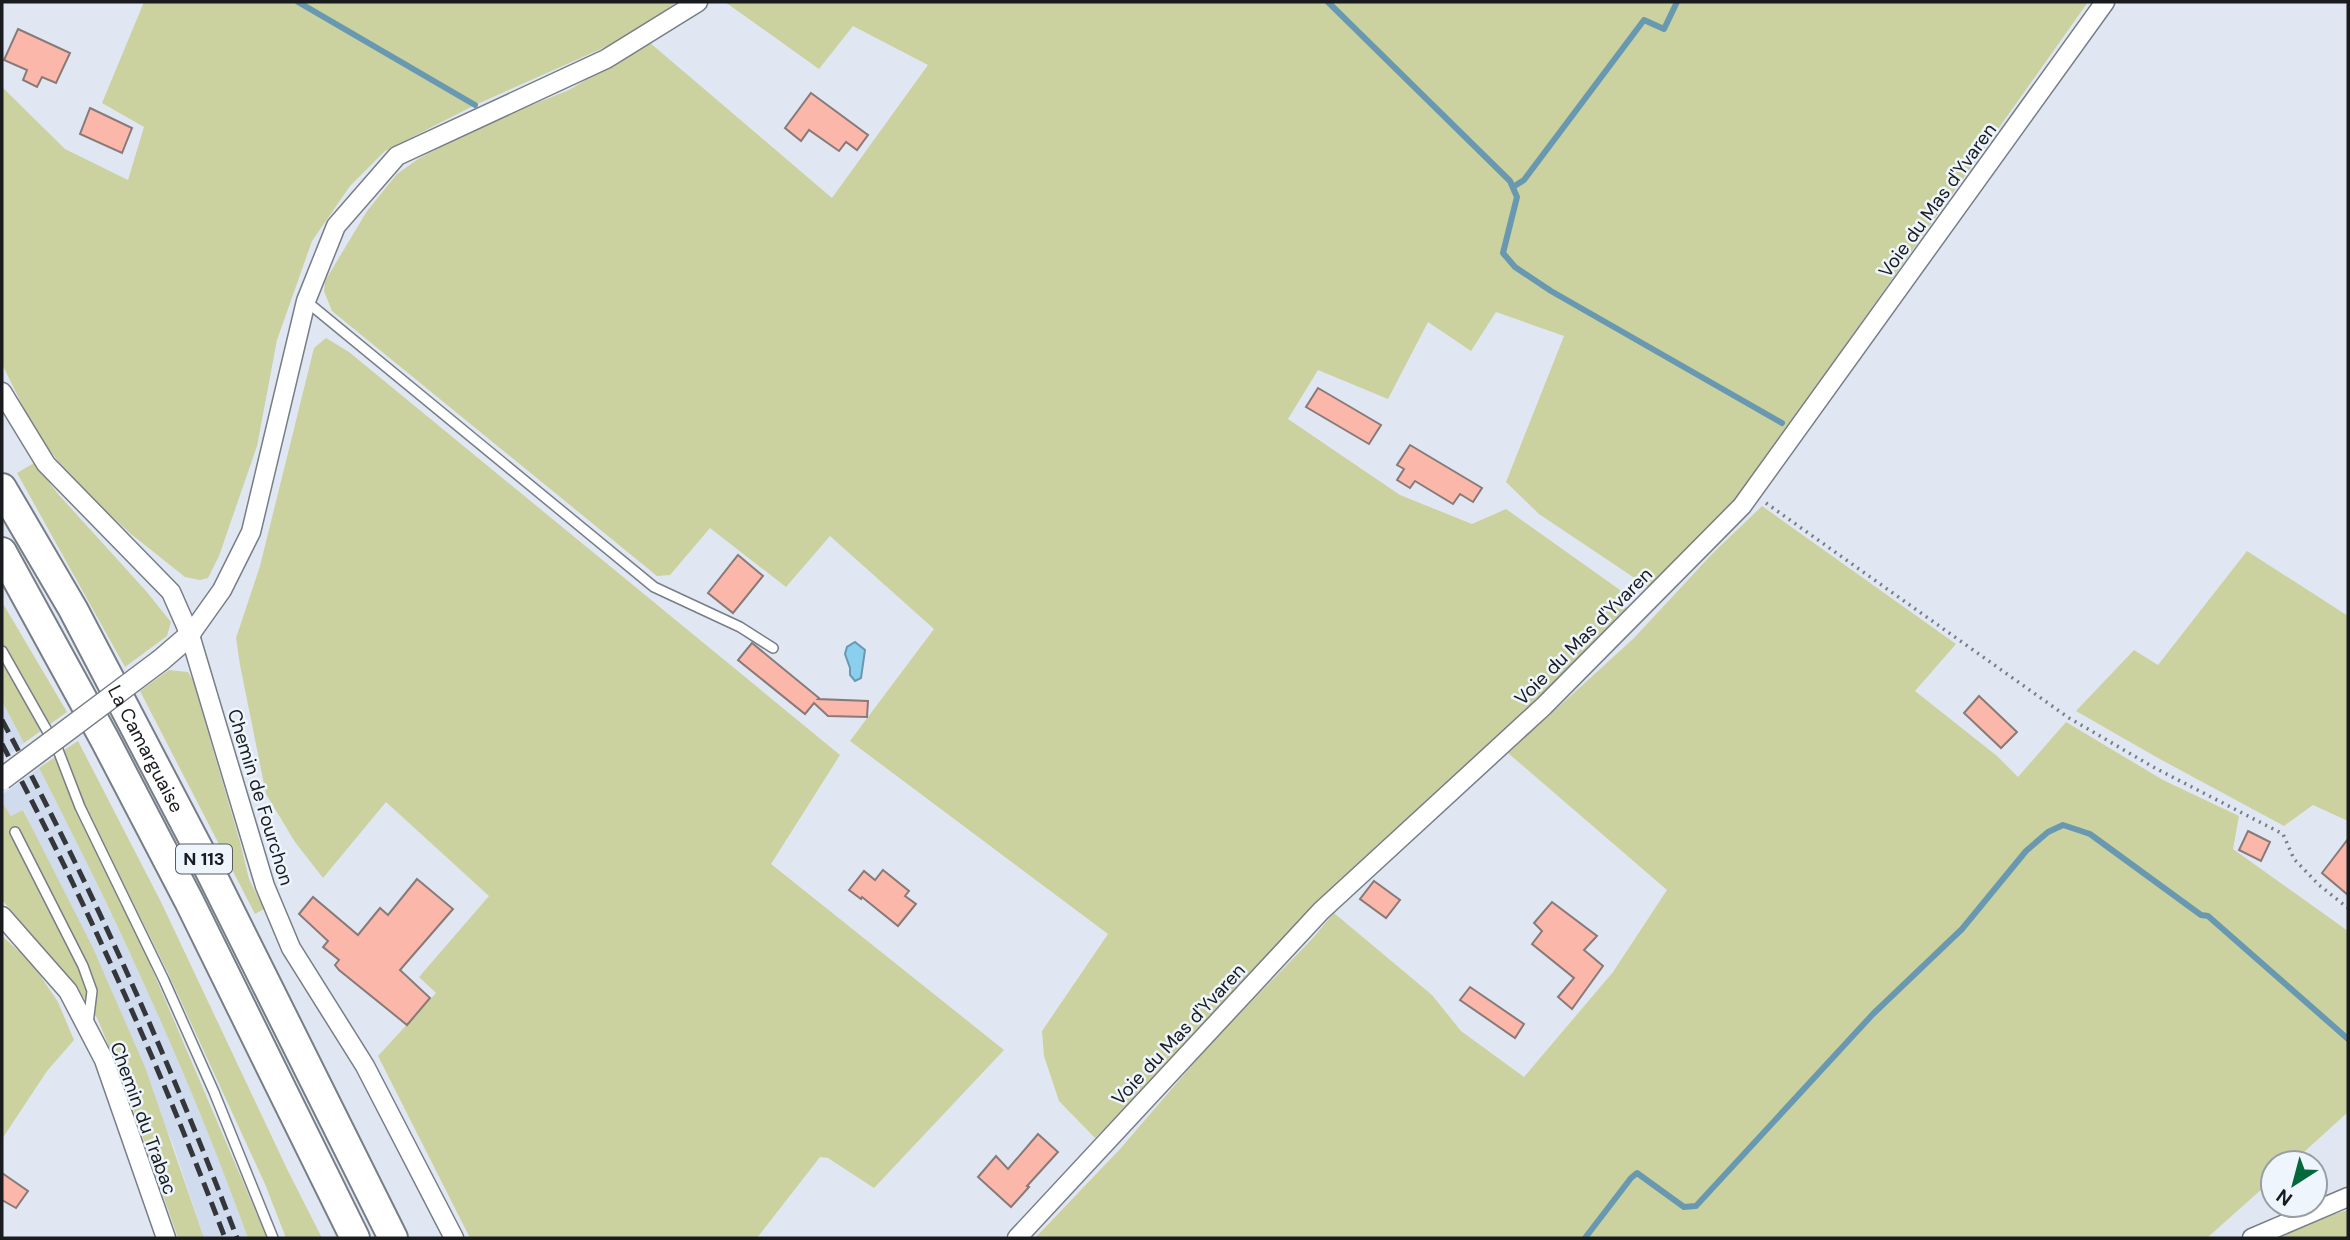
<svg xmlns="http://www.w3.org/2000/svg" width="2350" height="1240" viewBox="0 0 2350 1240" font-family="'DM Sans',sans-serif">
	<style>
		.built { fill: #d0dced }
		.green { fill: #ccd1a0 }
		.water { fill: #8bcfef; stroke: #6999b1; stroke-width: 2 }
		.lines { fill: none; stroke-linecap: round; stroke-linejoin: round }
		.stream { stroke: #6999b1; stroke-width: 6 }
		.building { fill: #fbb7a9; stroke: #877a78; stroke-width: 2 }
		.service-casing { stroke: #777e87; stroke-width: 12 }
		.minor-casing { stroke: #777e87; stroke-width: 21 }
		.tertiary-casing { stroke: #777e87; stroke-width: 24 }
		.trunk-casing { stroke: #777e87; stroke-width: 32 }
		.path { stroke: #797e85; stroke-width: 3.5; stroke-dasharray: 2 5; stroke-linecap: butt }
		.service { stroke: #fff; stroke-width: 9 }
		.minor { stroke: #fff; stroke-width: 18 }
		.tertiary { stroke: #fff; stroke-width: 21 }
		.trunk { stroke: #fff; stroke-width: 28 }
		.rail { stroke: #34363b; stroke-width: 5; stroke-dasharray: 14 7; stroke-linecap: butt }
		.tertiary-bridge-casing { stroke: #777e87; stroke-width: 24; stroke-linecap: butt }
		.tertiary-bridge { stroke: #fff; stroke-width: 21 }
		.labels { text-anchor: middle; stroke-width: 5; stroke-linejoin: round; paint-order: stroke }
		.shield { fill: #eef5fd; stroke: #595c62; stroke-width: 2 }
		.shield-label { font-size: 18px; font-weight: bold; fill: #191b1f }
		.street-label { font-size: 19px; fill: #191b1f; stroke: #eef5fd }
	</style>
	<rect width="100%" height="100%" fill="#e0e7f2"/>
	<g class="built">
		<path d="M2 701 24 743 2 760Z"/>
		<path d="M39 768 78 844 162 1021 223 1168 248 1238H204L173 1144 24 810 11 816 2 802V795Z"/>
	</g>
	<g class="green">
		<path d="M144 2H673L674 4 630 36 475 105 385 151 350 186 312 241 277 340 257 446 219 556 208 578 200 580 185 577 131 534 73 481 35 431 2 364V87L65 149 128 180 144 127 102 103Z"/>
		<path d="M725 2H2088L1740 494 1648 587 1539 514 1506 482 1564 336 1496 312 1471 351 1428 322 1388 399 1318 370 1288 419 1400 495 1472 524 1506 509 1620 590 1628 612 1581 661 1359 863 1239 984 1132 1102 1095 1138 1059 1101 1044 1056 1042 1031 1108 934 850 741 934 629 830 536 786 587 710 528 670 575 657 576 332 311 324 291 325 281 367 211 397 174 418 159 479 126 569 90 649 42 832 198 928 65 853 26 819 69Z"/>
		<path d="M326 338 349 352 840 755 771 864 1004 1050 874 1188 828 1158 820 1157 757 1238H470L378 1056 436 993 419 977 489 896 386 802 323 878 295 842 266 794 240 665 236 638 260 566 314 348Z"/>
		<path d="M34 463 58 494 146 591 171 622 167 636 125 667 17 473Z"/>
		<path d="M1762 506 1956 644 1915 691 1997 756 2018 777 2066 722 2163 780 2239 816 2233 849 2348 931V1112L2292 1163H2273V1179L2207 1238H1035L1120 1149 1212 1042 1312 939 1334 913 1432 995 1461 1031 1524 1077 1613 972 1667 890 1508 753 1634 638 1712 554Z"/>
		<path d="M2247 551 2348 616V821L2313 805 2284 826 2158 758 2076 711 2134 650 2158 665Z"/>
		<path d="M2 602 67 712 24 743 2 701Z"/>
		<path d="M169 670 188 672 193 681 240 842 249 879 264 909 255 914 140 691Z"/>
		<path d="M78 741 161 902 288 1171 322 1238H286L265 1184 168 973 87 810 64 750Z"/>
		<path d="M55 757 72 798 137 934 267 1238H248C190 1077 118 921 39 768Z"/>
		<path d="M2 802 11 816 23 810 92 946 145 1067 204 1238H178L123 1080 97 1018 78 989 2 900Z"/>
		<path d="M2 936 31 962 58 1002 74 1040 47 1071 2 1139Z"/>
		<path d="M2348 1210V1238H2275L2304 1223Z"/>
	</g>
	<path class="water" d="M855 642 865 650 861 678 855 681 850 675V668L845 654 847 647Z"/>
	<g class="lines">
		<g class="stream">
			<path d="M298 2 475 105"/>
			<path d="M1328 2 1510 181 1517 197 1503 253 1515 267 1551 291 1782 423"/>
			<path d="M1513 187 1524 180 1644 20 1664 29 1677 2"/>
			<path d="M1585 1238 1631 1178 1637 1173 1684 1207 1696 1206 1873 1014 1962 929 2026 851 2048 832 2063 825 2090 834 2201 915 2208 916 2348 1039"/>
		</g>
	</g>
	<g class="building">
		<path d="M18 29 70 53 56 83 42 77 37 87 23 80 27 70 4 60Z"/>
		<path d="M811 93 868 135 857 150 846 142 839 151 809 130 801 141 785 128Z"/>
		<path d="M90 108 132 128 122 153 80 134Z"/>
		<path d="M1318 388 1381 425 1369 444 1306 407Z"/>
		<path d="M1410 445 1482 488 1473 502 1460 494 1453 504 1415 481 1410 488 1397 480 1404 469 1397 465Z"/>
		<path d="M738 555 763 576 733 613 708 593Z"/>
		<path d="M752 643 819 698 818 699 868 701 867 717 828 716 814 703 805 714 738 660Z"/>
		<path d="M1979 696 2017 732 2001 748 1964 713Z"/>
		<path d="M2248 831 2270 842 2261 861 2239 850Z"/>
		<path d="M2348 839V895L2322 873Z"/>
		<path d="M883 870 909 891 905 896 916 904 898 926 862 897 861 899 849 890 864 871 875 880Z"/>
		<path d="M417 879 453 909 400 970 430 998 407 1025 339 970 335 965 339 960 323 947 328 941 299 914 313 897 358 935 380 908 388 915Z"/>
		<path d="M1374 881 1400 900 1386 918 1360 899Z"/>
		<path d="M1552 902 1597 936 1584 950 1603 966 1572 1009 1558 997 1574 978 1532 944 1542 931 1534 923Z"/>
		<path d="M1470 987 1524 1024 1515 1038 1460 1000Z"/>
		<path d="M1038 1134 1058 1152 1027 1186 1029 1187 1011 1207 978 1177 996 1156 1008 1169Z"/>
		<path d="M2 1173 28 1191 16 1208 2 1200Z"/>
	</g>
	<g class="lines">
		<g class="service-casing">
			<g id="service">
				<path d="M306 301 654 587 740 627 773 648"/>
				<path d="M2 651 58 750 80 807 164 980 214 1092 273 1238"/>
				<path d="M15 832 83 966 92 991 88 1024"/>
			</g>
		</g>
		<g class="minor-casing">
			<g id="minor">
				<path d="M2 392 46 464 171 592 190 635 265 886 291 948 365 1066 454 1238"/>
				<path d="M190 635 222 590 251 532 306 301 336 226 397 156 606 59 698 2"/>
				<path d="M2 916 68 991 104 1060 166 1238"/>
				<path d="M1017 1238 1321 911 1544 706 1742 506 2105 2"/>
				<path d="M2252 1238 2348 1197"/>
			</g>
		</g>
		<g class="tertiary-casing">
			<path id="tertiary" d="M161 660 190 635"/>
		</g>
		<g class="trunk-casing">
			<g id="trunk">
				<path id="s1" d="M2 488 73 609 207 865 393 1238"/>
				<path d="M2 552 105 740 189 901 355 1238"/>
			</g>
		</g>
		<path class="path" d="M1766 503 2069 718 2155 768 2283 834 2294 859 2319 885 2348 908"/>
		<use href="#service" class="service"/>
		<use href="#minor" class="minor"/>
		<use href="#tertiary" class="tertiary"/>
		<use href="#trunk" class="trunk"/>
		<g class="rail">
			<path d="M2 720C92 887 170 1061 237 1238"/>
			<path d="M2 744C87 903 161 1069 225 1238"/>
		</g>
		<g class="tertiary-bridge-casing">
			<path id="tertiary-bridge" d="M2 779 161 660"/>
		</g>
		<use href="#tertiary-bridge" class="tertiary-bridge"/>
	</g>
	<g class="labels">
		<rect class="shield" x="176" y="844.5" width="56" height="29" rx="5"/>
		<g class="shield-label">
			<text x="204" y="865">N 113</text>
		</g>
		<g class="street-label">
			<text transform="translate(1937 200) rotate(-54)" y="7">Voie du Mas d'Yvaren</text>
			<text transform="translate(1583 636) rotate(-45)" y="7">Voie du Mas d'Yvaren</text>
			<text dy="7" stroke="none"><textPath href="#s1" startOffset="298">La Camarguaise</textPath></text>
			<text transform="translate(261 797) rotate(73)" y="7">Chemin de Fourchon</text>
			<text transform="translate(1178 1034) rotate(-47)" y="7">Voie du Mas d'Yvaren</text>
			<text transform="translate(144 1118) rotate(70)" y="7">Chemin du Trabac</text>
		</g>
	</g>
	<rect width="2350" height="1240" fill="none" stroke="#191b1f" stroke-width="7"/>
	<g transform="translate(2294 1184) rotate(216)"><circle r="33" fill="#eef5fd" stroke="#999ea4" stroke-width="2"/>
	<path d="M0-5L12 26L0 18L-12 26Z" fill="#04683d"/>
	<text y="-10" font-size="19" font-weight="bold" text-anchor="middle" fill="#191b1f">N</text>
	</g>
</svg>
